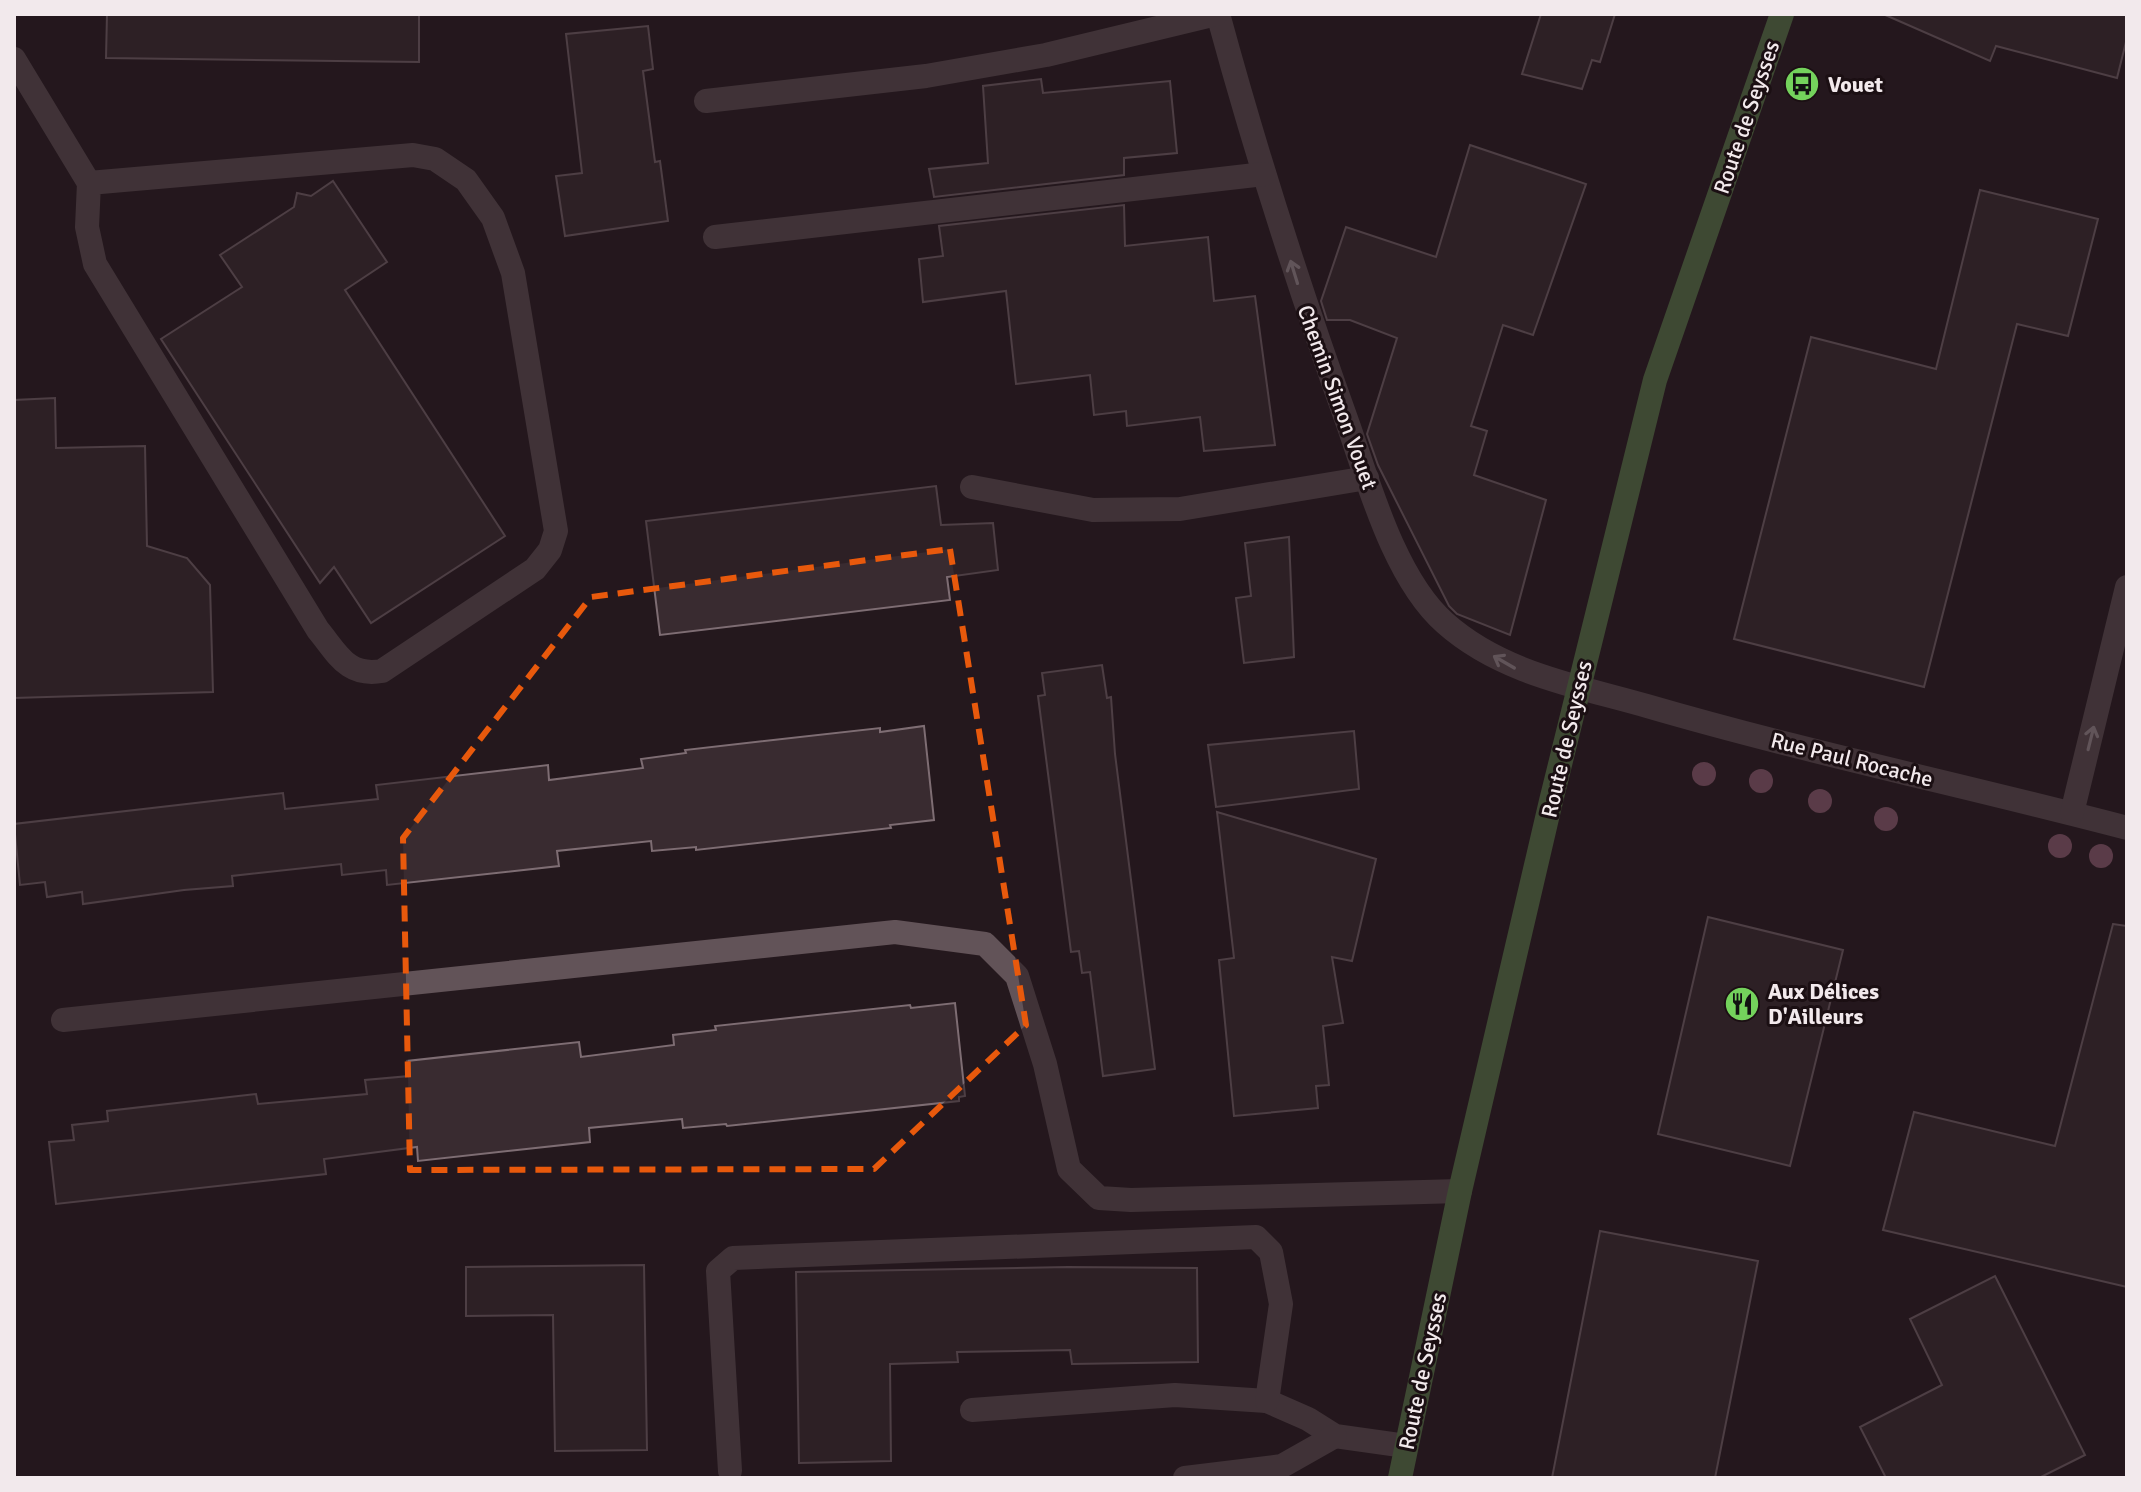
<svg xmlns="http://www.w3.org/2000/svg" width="2141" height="1492" viewBox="0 0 2141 1492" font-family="Signika,sans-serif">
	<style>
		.building { fill: #392b30; stroke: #7e6d73; stroke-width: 2 }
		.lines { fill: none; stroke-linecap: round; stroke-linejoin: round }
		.minor { stroke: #625358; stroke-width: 24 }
		.major { stroke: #5e854e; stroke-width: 24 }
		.tree { fill: #9c667c }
		.oneway { stroke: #aa9ea2 }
		.marked { fill: none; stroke: #e8590c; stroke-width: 6; stroke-dasharray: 16 10; stroke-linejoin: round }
		.labels { text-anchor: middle; stroke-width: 6; stroke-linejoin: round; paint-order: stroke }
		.poi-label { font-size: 22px; font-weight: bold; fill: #f2e9ec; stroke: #1b0f13; text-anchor: start }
		.street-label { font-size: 22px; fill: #f2e9ec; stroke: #1b0f13 }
	</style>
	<rect width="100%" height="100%" fill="#24181d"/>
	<g class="building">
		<path d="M107 14H419V62L106 58Z"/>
		<path d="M1541 14H1615L1600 62 1592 60 1582 89 1522 74Z"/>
		<path d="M1883 14H2127V38L2117 78 1996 46 1990 61Z"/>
		<path d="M648 26 653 69 643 71 655 162 660 161 668 221 565 236 556 176 582 173 566 34Z"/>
		<path d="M1041 79 1043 93 1170 81 1177 153 1124 158V175L934 197 929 169 988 163 983 86Z"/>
		<path d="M1470 145 1586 184 1533 335 1503 325 1471 426 1487 431 1474 475 1546 500 1510 635 1457 614 1449 606 1378 465 1367 434 1397 338 1350 320H1327L1321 301 1346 227 1436 257Z"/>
		<path d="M333 181 387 262 345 290 505 536 371 623 334 567 320 583 161 339 242 287 220 255 294 207 297 193 311 196Z"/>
		<path d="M1980 190 2098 219 2068 336 2017 324 1924 687 1734 639 1811 337 1936 369Z"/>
		<path d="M1124 205 1125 246 1208 237 1214 301 1255 296 1275 445 1204 451 1200 417 1127 426 1126 411 1094 415 1090 375 1016 384 1006 291 923 302 919 259 943 256 939 226Z"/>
		<path d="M55 398 56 448 145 446 147 546 187 558 210 585 213 692 14 698V400Z"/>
		<path d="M936 486 941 525 993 523 998 570 947 577 950 600 660 635 646 521Z"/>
		<path d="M1289 537 1294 657 1244 663 1236 598 1251 596 1245 543Z"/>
		<path d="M1102 665 1107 698 1111 697 1115 754 1155 1069 1103 1076 1090 972 1082 973 1079 951 1071 952 1038 696 1045 695 1042 673Z"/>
		<path d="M924 726 934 820 890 825 891 828 696 850V847L652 851 651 841 557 851 559 866 387 885 386 870 342 875 341 864 232 876 233 886 184 890 83 904 82 892 47 897 45 882 20 885 14 824 283 793 285 809 378 799 376 785 548 765 549 780 643 768 641 759 686 753 685 750 880 728V732Z"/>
		<path d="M1354 731 1359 789 1216 807 1208 745Z"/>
		<path d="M1217 812 1376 859 1352 961 1332 957 1343 1023 1323 1026 1329 1085 1316 1086 1318 1108 1234 1116 1219 960 1234 958Z"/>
		<path d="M1708 917 1843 950 1790 1166 1658 1134Z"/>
		<path d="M2113 924 2127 926V1287L1883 1230 1914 1112 2055 1146Z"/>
		<path d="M955 1003 965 1096 959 1097V1101L727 1126 726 1124 683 1128 682 1119 589 1128 590 1142 418 1161 417 1147 324 1159 326 1174 56 1204 49 1142 74 1140 72 1125 108 1121 107 1111 256 1094 258 1104 367 1094 365 1080 409 1076 407 1061 579 1042 581 1057 674 1045 673 1035 716 1030 715 1026 910 1005 911 1008Z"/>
		<path d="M1600 1231 1758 1261 1715 1478H1552Z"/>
		<path d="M644 1265 647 1450 555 1451 553 1315 466 1316V1267Z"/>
		<path d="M1068 1267 1197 1268 1198 1362 1072 1364 1070 1350 957 1352 958 1362 890 1364 891 1461 799 1463 796 1272Z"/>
		<path d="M1995 1276 2085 1455 2039 1478H1886L1860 1427 1942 1385 1910 1319Z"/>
	</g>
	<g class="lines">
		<g class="minor">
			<path d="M1218 14C1256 154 1300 291 1349 427 1370 488 1396 580 1445 623 1501 673 1577 686 1647 706 1805 752 1967 786 2127 828"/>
			<path d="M14 59 89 183 413 155 435 159 466 180 493 218 513 273 556 531 550 550 535 569 382 671C347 677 338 654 318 630L95 264 87 227 89 183"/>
			<path d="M706 101 926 76 1046 55 1216 14"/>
			<path d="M715 237 1264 174"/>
			<path d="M972 487 1093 510 1180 509 1367 478"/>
			<path d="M2072 813 2127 587"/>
			<path d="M63 1020 895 932 985 944 1017 976 1045 1064 1069 1169 1099 1198 1131 1200 1460 1191"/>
			<path d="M972 1410 1175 1395 1267 1401 1308 1419 1335 1436 1406 1446"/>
			<path d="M730 1471 718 1271 733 1258 1256 1237 1271 1252 1281 1304 1267 1401"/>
			<path d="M1185 1478 1282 1466 1335 1436"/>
		</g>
		<path class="major" d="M1400 1478 1460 1191 1551 801 1655 380 1782 14"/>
	</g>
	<g class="tree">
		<circle cx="1704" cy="774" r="12"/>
		<circle cx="1761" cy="781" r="12"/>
		<circle cx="1820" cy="801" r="12"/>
		<circle cx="1886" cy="819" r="12"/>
		<circle cx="2060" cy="846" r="12"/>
		<circle cx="2101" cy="856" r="12"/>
	</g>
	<defs><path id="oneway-shaft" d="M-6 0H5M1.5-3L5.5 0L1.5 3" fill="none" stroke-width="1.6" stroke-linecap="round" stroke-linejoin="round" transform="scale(2)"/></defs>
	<g class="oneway">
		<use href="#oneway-shaft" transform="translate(1294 272) rotate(-107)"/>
		<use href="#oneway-shaft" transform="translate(1504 662) rotate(-150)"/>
		<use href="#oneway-shaft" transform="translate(2091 738) rotate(-76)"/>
	</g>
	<path d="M0 0H2141V1492H0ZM950 549 1026 1025 874 1169 410 1170 403 838 591 597Z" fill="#24181d" fill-opacity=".55" fill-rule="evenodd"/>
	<path class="marked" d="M950 549 1026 1025 874 1169 410 1170 403 838 591 597Z"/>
	<defs>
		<g id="bus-disc" transform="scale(1.8)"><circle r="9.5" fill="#74d25c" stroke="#1b0f13"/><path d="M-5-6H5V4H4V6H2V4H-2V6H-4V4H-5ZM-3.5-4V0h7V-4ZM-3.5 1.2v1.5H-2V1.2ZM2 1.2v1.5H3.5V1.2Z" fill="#111"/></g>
		<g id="restaurant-disc" transform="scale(1.8)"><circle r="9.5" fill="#74d25c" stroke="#1b0f13"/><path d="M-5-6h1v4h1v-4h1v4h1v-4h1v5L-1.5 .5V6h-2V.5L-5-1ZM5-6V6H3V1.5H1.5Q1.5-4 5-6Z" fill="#111"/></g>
	</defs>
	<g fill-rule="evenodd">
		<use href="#bus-disc" x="1802" y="84"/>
		<use href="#restaurant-disc" x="1742" y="1004"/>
	</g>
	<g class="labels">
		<g class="poi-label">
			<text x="1828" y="92">Vouet</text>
			<text x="1768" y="999">Aux Délices<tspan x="1768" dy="25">D'Ailleurs</tspan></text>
		</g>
		<g class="street-label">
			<text transform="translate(1746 117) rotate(-71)" y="8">Route de Seysses</text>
			<text transform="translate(1338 397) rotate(70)" y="8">Chemin Simon Vouet</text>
			<text transform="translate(1566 739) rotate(-77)" y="8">Route de Seysses</text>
			<text transform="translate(1852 759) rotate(14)" y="8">Rue Paul Rocache</text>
			<text transform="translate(1422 1371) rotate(-78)" y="8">Route de Seysses</text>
		</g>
	</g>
	<rect width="2141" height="1492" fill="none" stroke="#f2e9ec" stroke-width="32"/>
</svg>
